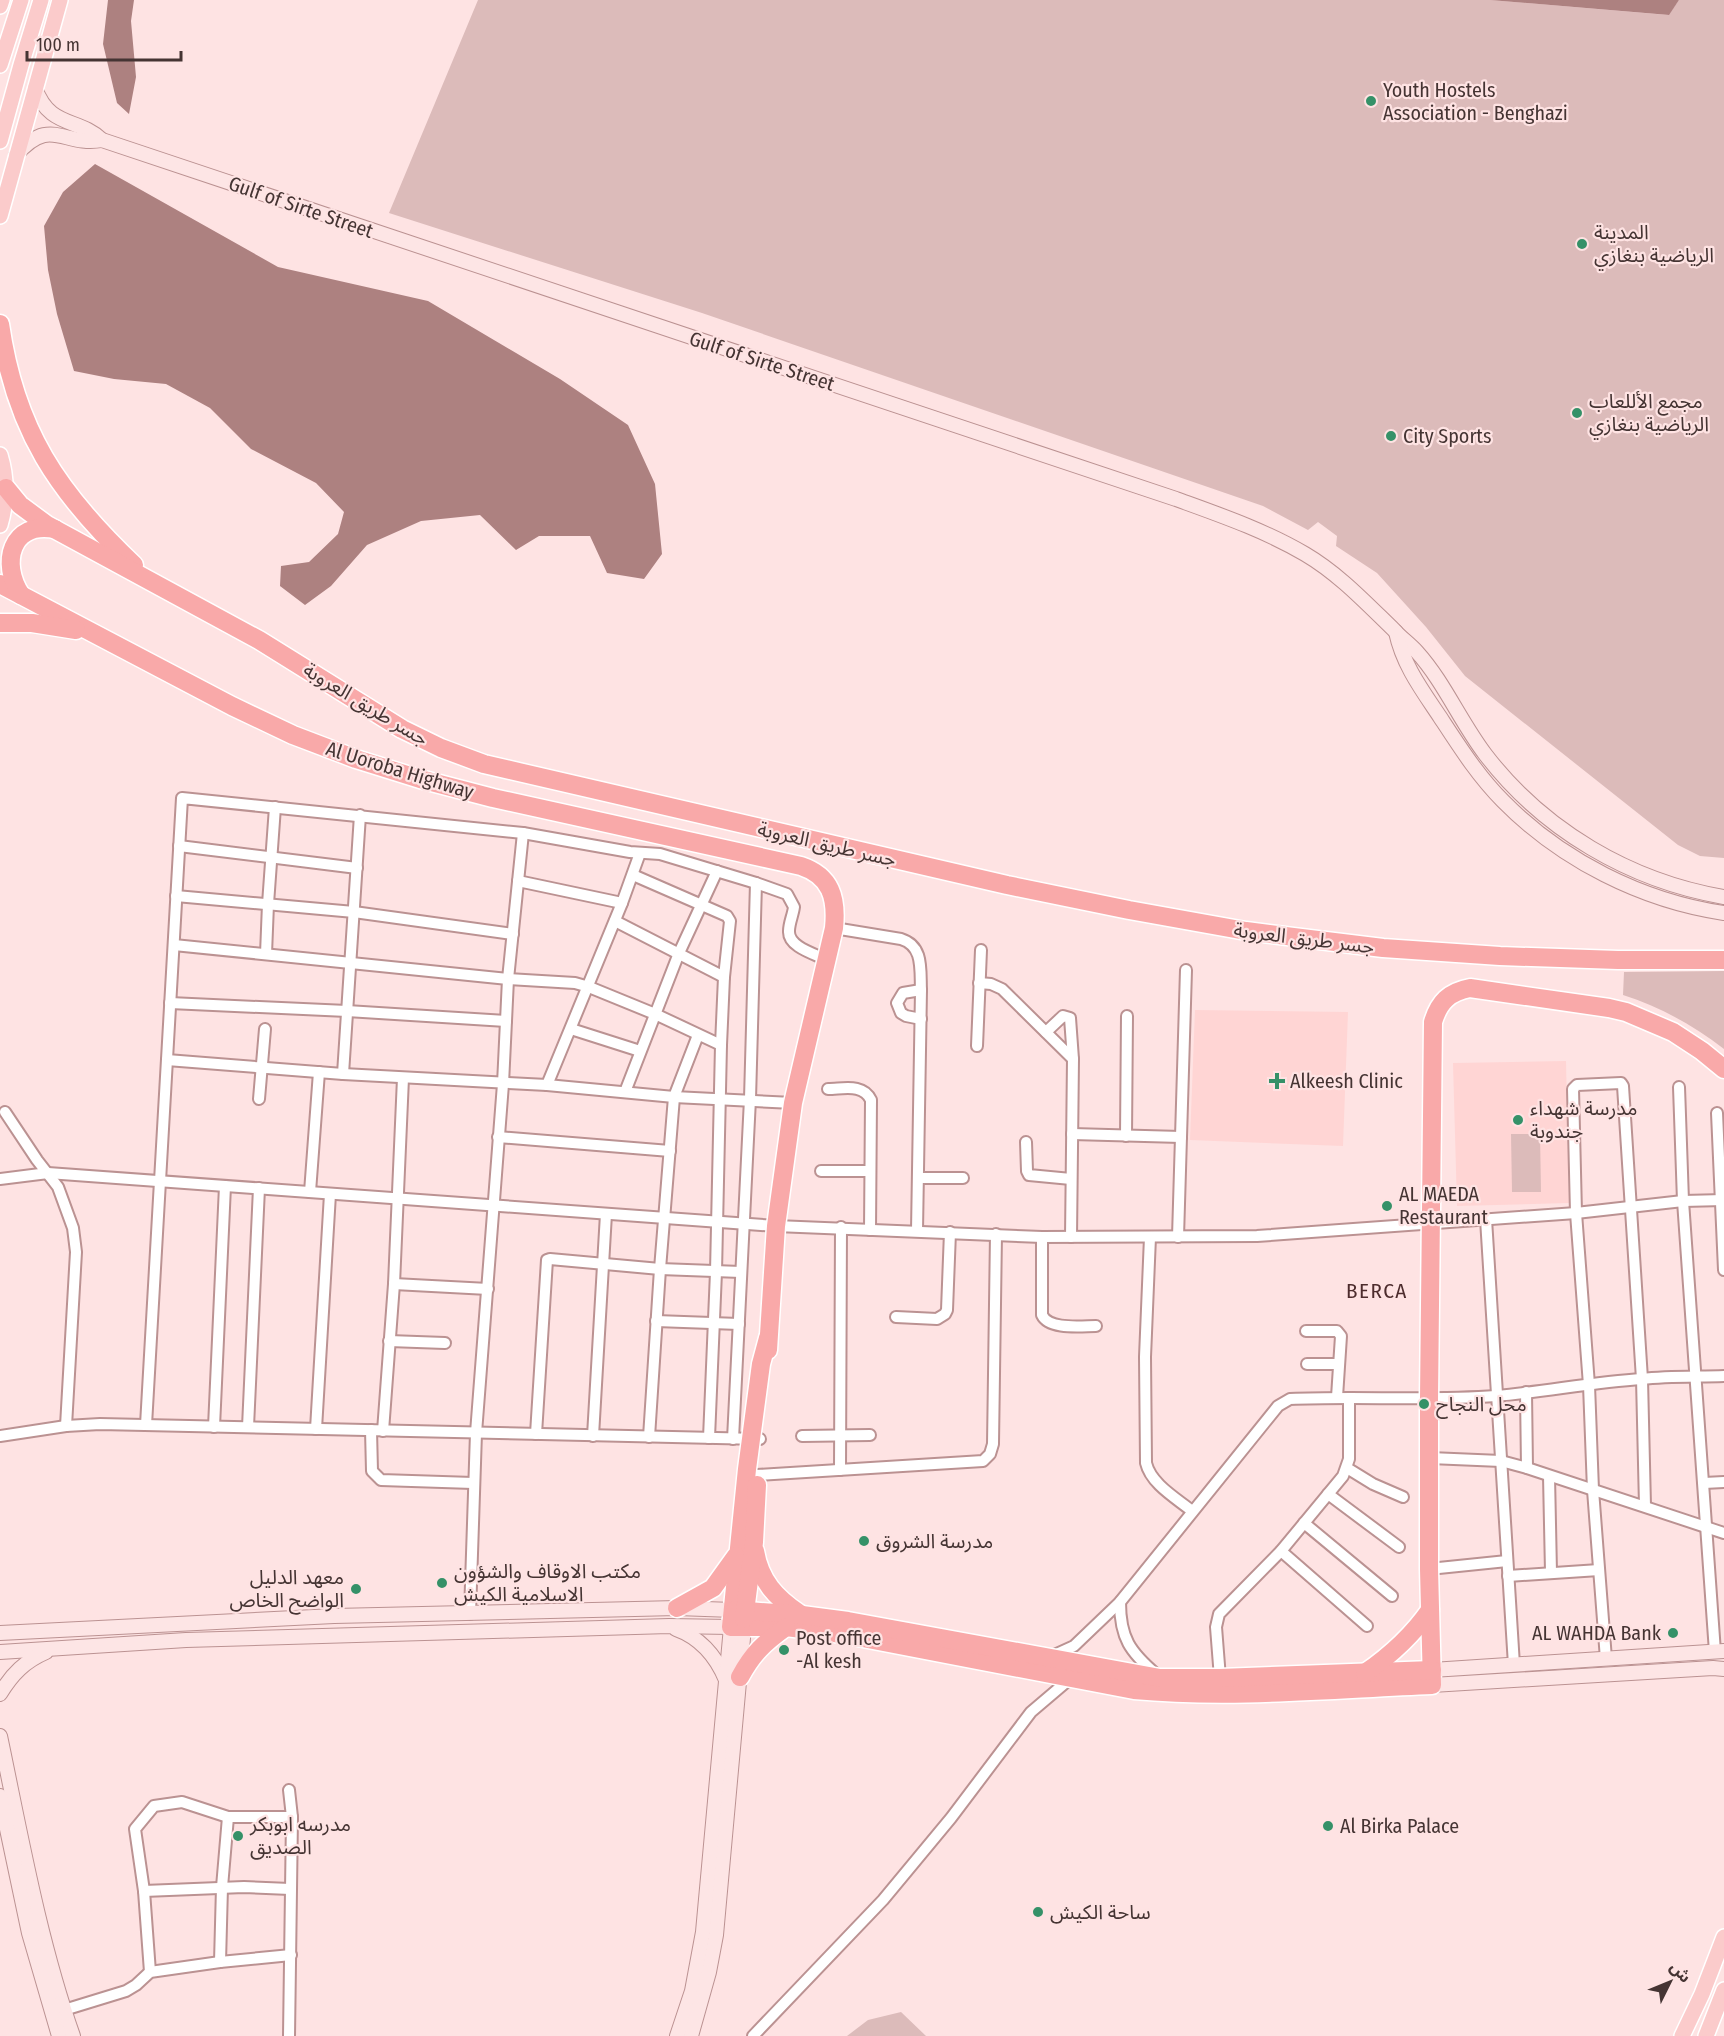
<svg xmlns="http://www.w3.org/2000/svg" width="1724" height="2036" viewBox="0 0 1724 2036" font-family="'Fira Sans Condensed','Noto Sans Arabic',sans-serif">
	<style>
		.built { fill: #ffd5d4 }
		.green { fill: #dcbbba }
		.water { fill: #ad8180 }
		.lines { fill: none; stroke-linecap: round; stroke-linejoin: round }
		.street-casing { stroke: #bb9292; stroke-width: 14 }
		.secondary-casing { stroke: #bb9292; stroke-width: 16 }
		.primary-casing { stroke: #fff; stroke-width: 18 }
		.highway-casing { stroke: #fff; stroke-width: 21 }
		.street { stroke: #fff; stroke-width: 10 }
		.secondary { stroke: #fde5e5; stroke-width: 14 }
		.primary { stroke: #fbcbcb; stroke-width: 15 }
		.highway { stroke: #f9a9a9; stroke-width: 18 }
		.poi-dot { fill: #359168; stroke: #fee3e3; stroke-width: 2 }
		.labels { text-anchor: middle; stroke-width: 4.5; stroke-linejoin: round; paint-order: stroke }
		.poi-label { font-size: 20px; fill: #453433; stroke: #fee3e3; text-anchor: start }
		.street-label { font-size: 20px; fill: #453433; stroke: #fee3e3 }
		.neighbourhood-label { font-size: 21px; letter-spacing: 1.5px; fill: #4d2c2d; stroke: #fee3e3 }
	</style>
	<rect width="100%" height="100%" fill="#fee3e3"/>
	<g class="built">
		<path d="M1195 1010 1348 1012 1343 1146 1190 1140Z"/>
		<path d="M1566 1061 1569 1203 1457 1206 1453 1063Z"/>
	</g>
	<g class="green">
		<path d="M478 0H1490L1668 15 1679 0H1724V858L1700 856 1678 845 1465 676 1426 627 1377 573 1336 546 1337 536 1318 522 1308 530 1263 506 702 313 389 213Z"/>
		<path d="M1724 971V1049C1693 1025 1660 1007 1623 995L1624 972Z"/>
		<path d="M1511 1134H1540L1541 1192H1512Z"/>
		<path d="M901 2012 926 2036H847L868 2020Z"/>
	</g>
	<g class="water">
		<path d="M108 0H134L131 21 136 77 129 114 117 103 103 44Z"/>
		<path d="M1490 0H1679L1669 15Z"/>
		<path d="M95 164 278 267 428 301 560 379 628 425 655 484 662 554 644 579 607 573 590 536H539L516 550 480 515 421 521 367 545 331 586 305 605 280 586 281 566 309 562 338 534 344 512 316 483 251 449 210 408 166 384 114 379 74 371 57 314 48 270 44 226 63 192Z"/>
	</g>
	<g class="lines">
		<g class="street-casing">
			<g id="street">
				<path d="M179 846 357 868"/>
				<path d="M633 875 727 916 730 921 724 977 721 1045 716 1272 709 1438"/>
				<path d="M518 881 622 903"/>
				<path d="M176 896 354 912 513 934"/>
				<path d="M615 921 724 977"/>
				<path d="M834 928 901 939C924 946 920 970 921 990L917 1231"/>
				<path d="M174 945 508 979 575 983 589 987 655 1014 721 1045"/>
				<path d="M266 954 268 904 275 807"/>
				<path d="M979 983 991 984 1002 989 1073 1059"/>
				<path d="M170 1003 347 1011 506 1021"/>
				<path d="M921 1019 906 1016 901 1013 897 1003 903 993 921 990"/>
				<path d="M571 1029 640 1051"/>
				<path d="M1046 1032 1063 1016 1070 1018 1073 1059 1071 1237"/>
				<path d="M977 1046 981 950"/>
				<path d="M167 1060 343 1074 547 1085 674 1097 793 1103"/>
				<path d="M343 1074 360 815"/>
				<path d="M547 1085 622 903 640 853"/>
				<path d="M1679 1087 1683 1201 1715 1652"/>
				<path d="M828 1089C843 1089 863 1083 871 1100L870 1230"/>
				<path d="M625 1092 679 953 717 871"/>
				<path d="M259 1099 265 1029"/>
				<path d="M5 1112 37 1160 58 1187 73 1228 76 1252 66 1426"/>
				<path d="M1717 1113 1724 1270"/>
				<path d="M1072 1134 1181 1137"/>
				<path d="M1126 1136 1127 1016"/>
				<path d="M498 1137 670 1151"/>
				<path d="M1026 1142 1027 1171 1029 1175 1071 1179"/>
				<path d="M821 1171H870"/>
				<path d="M918 1178H963"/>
				<path d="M0 1179 48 1173 776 1226 1042 1237 1257 1236 1576 1213 1683 1201 1724 1200"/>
				<path d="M310 1192 319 1072"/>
				<path d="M1486 1219 1514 1665"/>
				<path d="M1042 1237V1315C1049 1330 1081 1326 1096 1326"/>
				<path d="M1150 1237 1145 1357 1146 1463C1151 1484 1176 1498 1192 1511"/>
				<path d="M1178 1237 1186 970"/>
				<path d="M394 1284 488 1289"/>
				<path d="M896 1317 937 1319 945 1314 947 1310 950 1232"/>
				<path d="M656 1321 739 1324"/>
				<path d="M1306 1331H1337L1341 1336 1337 1397"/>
				<path d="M389 1341 445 1343"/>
				<path d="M1307 1364H1338"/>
				<path d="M1526 1392 1527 1468"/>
				<path d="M146 1425 182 798 523 833 630 852 660 854 756 883 787 894 794 907C793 915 789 923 789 931 788 947 815 954 827 960"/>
				<path d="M214 1427 225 1186"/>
				<path d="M248 1427 259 1188"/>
				<path d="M316 1429 330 1194"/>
				<path d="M371 1430 372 1471 381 1480 473 1483"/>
				<path d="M383 1431 394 1284 403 1078"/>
				<path d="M536 1434 547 1260 550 1259 660 1269 741 1272"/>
				<path d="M0 1436 66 1426 100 1424 760 1439"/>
				<path d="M593 1436 606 1214"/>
				<path d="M802 1436 870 1435"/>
				<path d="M649 1437 660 1269 674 1097 698 1035"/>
				<path d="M733 1439 750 1099 756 883"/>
				<path d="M1430 1458 1501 1461 1527 1468 1724 1533"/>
				<path d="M1347 1468 1373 1484 1403 1497"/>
				<path d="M840 1470 841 1227"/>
				<path d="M757 1475 983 1461 990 1454 993 1444 996 1234"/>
				<path d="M1549 1476 1551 1572"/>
				<path d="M1704 1483 1724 1482"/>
				<path d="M1328 1494 1399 1547"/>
				<path d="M1304 1523 1392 1596"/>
				<path d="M1281 1551 1367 1626"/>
				<path d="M1429 1569 1507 1561"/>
				<path d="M1508 1576 1599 1570"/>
				<path d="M1120 1602C1120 1638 1130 1652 1157 1675"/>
				<path d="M470 1614 476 1433 503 1084 508 979 523 833"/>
				<path d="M1052 1656 1074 1646 1120 1602 1278 1406 1290 1399C1358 1396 1427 1401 1496 1396 1544 1392 1593 1382 1642 1379 1669 1376 1697 1377 1724 1376"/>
				<path d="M1606 1659 1593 1490 1589 1385 1576 1213 1573 1089 1577 1085 1621 1083 1623 1086 1642 1379 1645 1506"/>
				<path d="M1220 1678 1216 1627 1219 1614 1281 1551 1343 1476 1349 1459V1398"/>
				<path d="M144 1891 244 1887 290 1889"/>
				<path d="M220 1962 222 1887 228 1817"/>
				<path d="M150 1972 144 1891 135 1829 154 1806 182 1802 228 1817H292"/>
				<path d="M64 2010 126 1991 136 1985 150 1972 220 1962 291 1955"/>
				<path d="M289 2036 292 1817 289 1790"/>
				<path d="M753 2036 883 1900 951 1818 1031 1712 1071 1678"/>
			</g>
		</g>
		<g class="secondary-casing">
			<g id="secondary">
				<path d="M35 88C50 129 78 117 102 140L1176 499C1220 515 1264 530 1305 554 1339 574 1366 603 1394 630 1401 638 1410 644 1417 652 1444 682 1460 721 1485 754 1543 830 1630 881 1724 897"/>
				<path d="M16 155C51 115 63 147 102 140"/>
				<path d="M1396 632C1403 665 1422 690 1440 717 1459 746 1478 776 1503 801 1561 860 1642 901 1724 913"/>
				<path d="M676 1629C701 1638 716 1656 726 1680"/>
				<path d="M0 1633 334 1616 677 1608 733 1610"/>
				<path d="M0 1652 186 1640 669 1626 731 1627 703 1932 692 1991 677 2036"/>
				<path d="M1432 1670 1724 1651"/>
				<path d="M1432 1685 1713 1668 1724 1669"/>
				<path d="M0 1694C12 1674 25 1661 46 1652"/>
				<path d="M0 1736C21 1836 39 1939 73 2036"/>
				<path d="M0 1796 29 1933 59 2036"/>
				<path d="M691 2036 709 1972 716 1935 744 1627"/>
			</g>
		</g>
		<g class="primary-casing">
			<g id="primary">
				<path d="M0 6 2 0"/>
				<path d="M0 65 21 0"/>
				<path d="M0 141 21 65 41 0"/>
				<path d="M0 216 60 0"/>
				<path d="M0 455C7 478 7 501 0 525"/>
				<path d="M1682 2036 1702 1994 1724 1937"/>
				<path d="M1706 2036 1724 1990"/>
			</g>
		</g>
		<g class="highway-casing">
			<g id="highway">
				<path d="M0 324C15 430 58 493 134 565"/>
				<path d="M6 488 20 505 47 525 259 640 402 729 441 748 484 764 1007 885 1129 910 1246 931 1383 948 1500 956 1618 960H1724"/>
				<path d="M0 584 232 706 293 735 356 759 420 779 493 798 801 866C831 876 837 898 834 928L793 1103 776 1226 768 1350"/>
				<path d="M21 595C0 563 11 521 55 529"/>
				<path d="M0 623H32L76 630"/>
				<path d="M768 1338 761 1364 747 1469 731 1627H786L842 1634 1134 1690C1233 1699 1333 1689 1432 1685L1429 1569V1399L1433 1022C1439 1002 1449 992 1470 988L1609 1008 1626 1012 1673 1032 1702 1051 1724 1069"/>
				<path d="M755 1551C760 1581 776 1598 800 1614"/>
				<path d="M677 1608 713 1588 736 1556"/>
				<path d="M735 1610 802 1615 848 1621 1160 1678H1220L1432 1670"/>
				<path d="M744 1619 754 1542 757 1485"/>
				<path d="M1365 1673C1391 1655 1412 1636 1430 1610"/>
				<path d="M740 1677C753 1653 764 1643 786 1627"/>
			</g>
		</g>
		<use href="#street" class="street"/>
		<use href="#secondary" class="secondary"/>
		<use href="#primary" class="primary"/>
		<use href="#highway" class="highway"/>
	</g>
	<g class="poi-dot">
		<circle cx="1371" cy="101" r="6"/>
		<circle cx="1582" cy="244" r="6"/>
		<circle cx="1577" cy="413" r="6"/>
		<circle cx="1391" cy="436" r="6"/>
		<path d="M1274 1072h6v6h6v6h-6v6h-6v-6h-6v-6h6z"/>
		<circle cx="1518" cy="1120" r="6"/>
		<circle cx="1387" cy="1206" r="6"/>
		<circle cx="1424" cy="1404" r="6"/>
		<circle cx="864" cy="1541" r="6"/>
		<circle cx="442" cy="1583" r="6"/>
		<circle cx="356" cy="1589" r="6"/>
		<circle cx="1673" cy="1633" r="6"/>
		<circle cx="784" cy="1650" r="6"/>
		<circle cx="1328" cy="1826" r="6"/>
		<circle cx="238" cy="1836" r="6"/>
		<circle cx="1038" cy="1912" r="6"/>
	</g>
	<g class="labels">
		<g class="poi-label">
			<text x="1383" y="97">Youth Hostels<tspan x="1383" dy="23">Association - Benghazi</tspan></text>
			<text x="1594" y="239">المدينة<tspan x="1594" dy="23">الرياضية بنغازي</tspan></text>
			<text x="1589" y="408">مجمع الأللعاب<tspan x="1589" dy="23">الرياضية بنغازي</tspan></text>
			<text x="1403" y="443">City Sports</text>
			<text x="1290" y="1088">Alkeesh Clinic</text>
			<text x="1530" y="1115">مدرسة شهداء<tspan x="1530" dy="23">جندوبة</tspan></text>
			<text x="1399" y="1201">AL MAEDA<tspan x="1399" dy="23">Restaurant</tspan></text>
			<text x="1436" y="1411">محل النجاح</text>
			<text x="876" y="1548">مدرسة الشروق</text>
			<text x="454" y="1578">مكتب الاوقاف والشؤون<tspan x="454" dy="23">الاسلامية الكيش</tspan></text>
			<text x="344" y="1584" text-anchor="end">معهد الدليل<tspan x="344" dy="23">الواضح الخاص</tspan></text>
			<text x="1661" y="1640" text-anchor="end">AL WAHDA Bank</text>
			<text x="796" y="1645">Post office<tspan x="796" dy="23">-Al kesh</tspan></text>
			<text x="250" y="1831">مدرسه ابوبكر<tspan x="250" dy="23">الصديق</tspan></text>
			<text x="1340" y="1833">Al Birka Palace</text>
			<text x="1050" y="1919">ساحة الكيش</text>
		</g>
		<g class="street-label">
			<text transform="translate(301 207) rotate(19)" y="7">Gulf of Sirte Street</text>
			<text transform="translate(762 361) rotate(18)" y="7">Gulf of Sirte Street</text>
			<text transform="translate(366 704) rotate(31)" y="7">جسر طريق العروبة</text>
			<text transform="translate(400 770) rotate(17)" y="7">Al Uoroba Highway</text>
			<text transform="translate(827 844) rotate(13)" y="7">جسر طريق العروبة</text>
			<text transform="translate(1304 938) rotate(7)" y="7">جسر طريق العروبة</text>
		</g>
		<g class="neighbourhood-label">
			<text x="1377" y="1298">BERCA</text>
		</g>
	</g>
	<g transform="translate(1670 1982) rotate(47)" stroke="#fee3e3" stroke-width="4.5" paint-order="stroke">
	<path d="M0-4.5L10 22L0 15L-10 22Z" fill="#453433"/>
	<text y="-9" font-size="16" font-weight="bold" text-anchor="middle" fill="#453433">ش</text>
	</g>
	<path d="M27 51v9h154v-9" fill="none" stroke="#453433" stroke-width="3"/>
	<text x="36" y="51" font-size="18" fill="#453433" stroke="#fee3e3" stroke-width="4.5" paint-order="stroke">100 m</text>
</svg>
